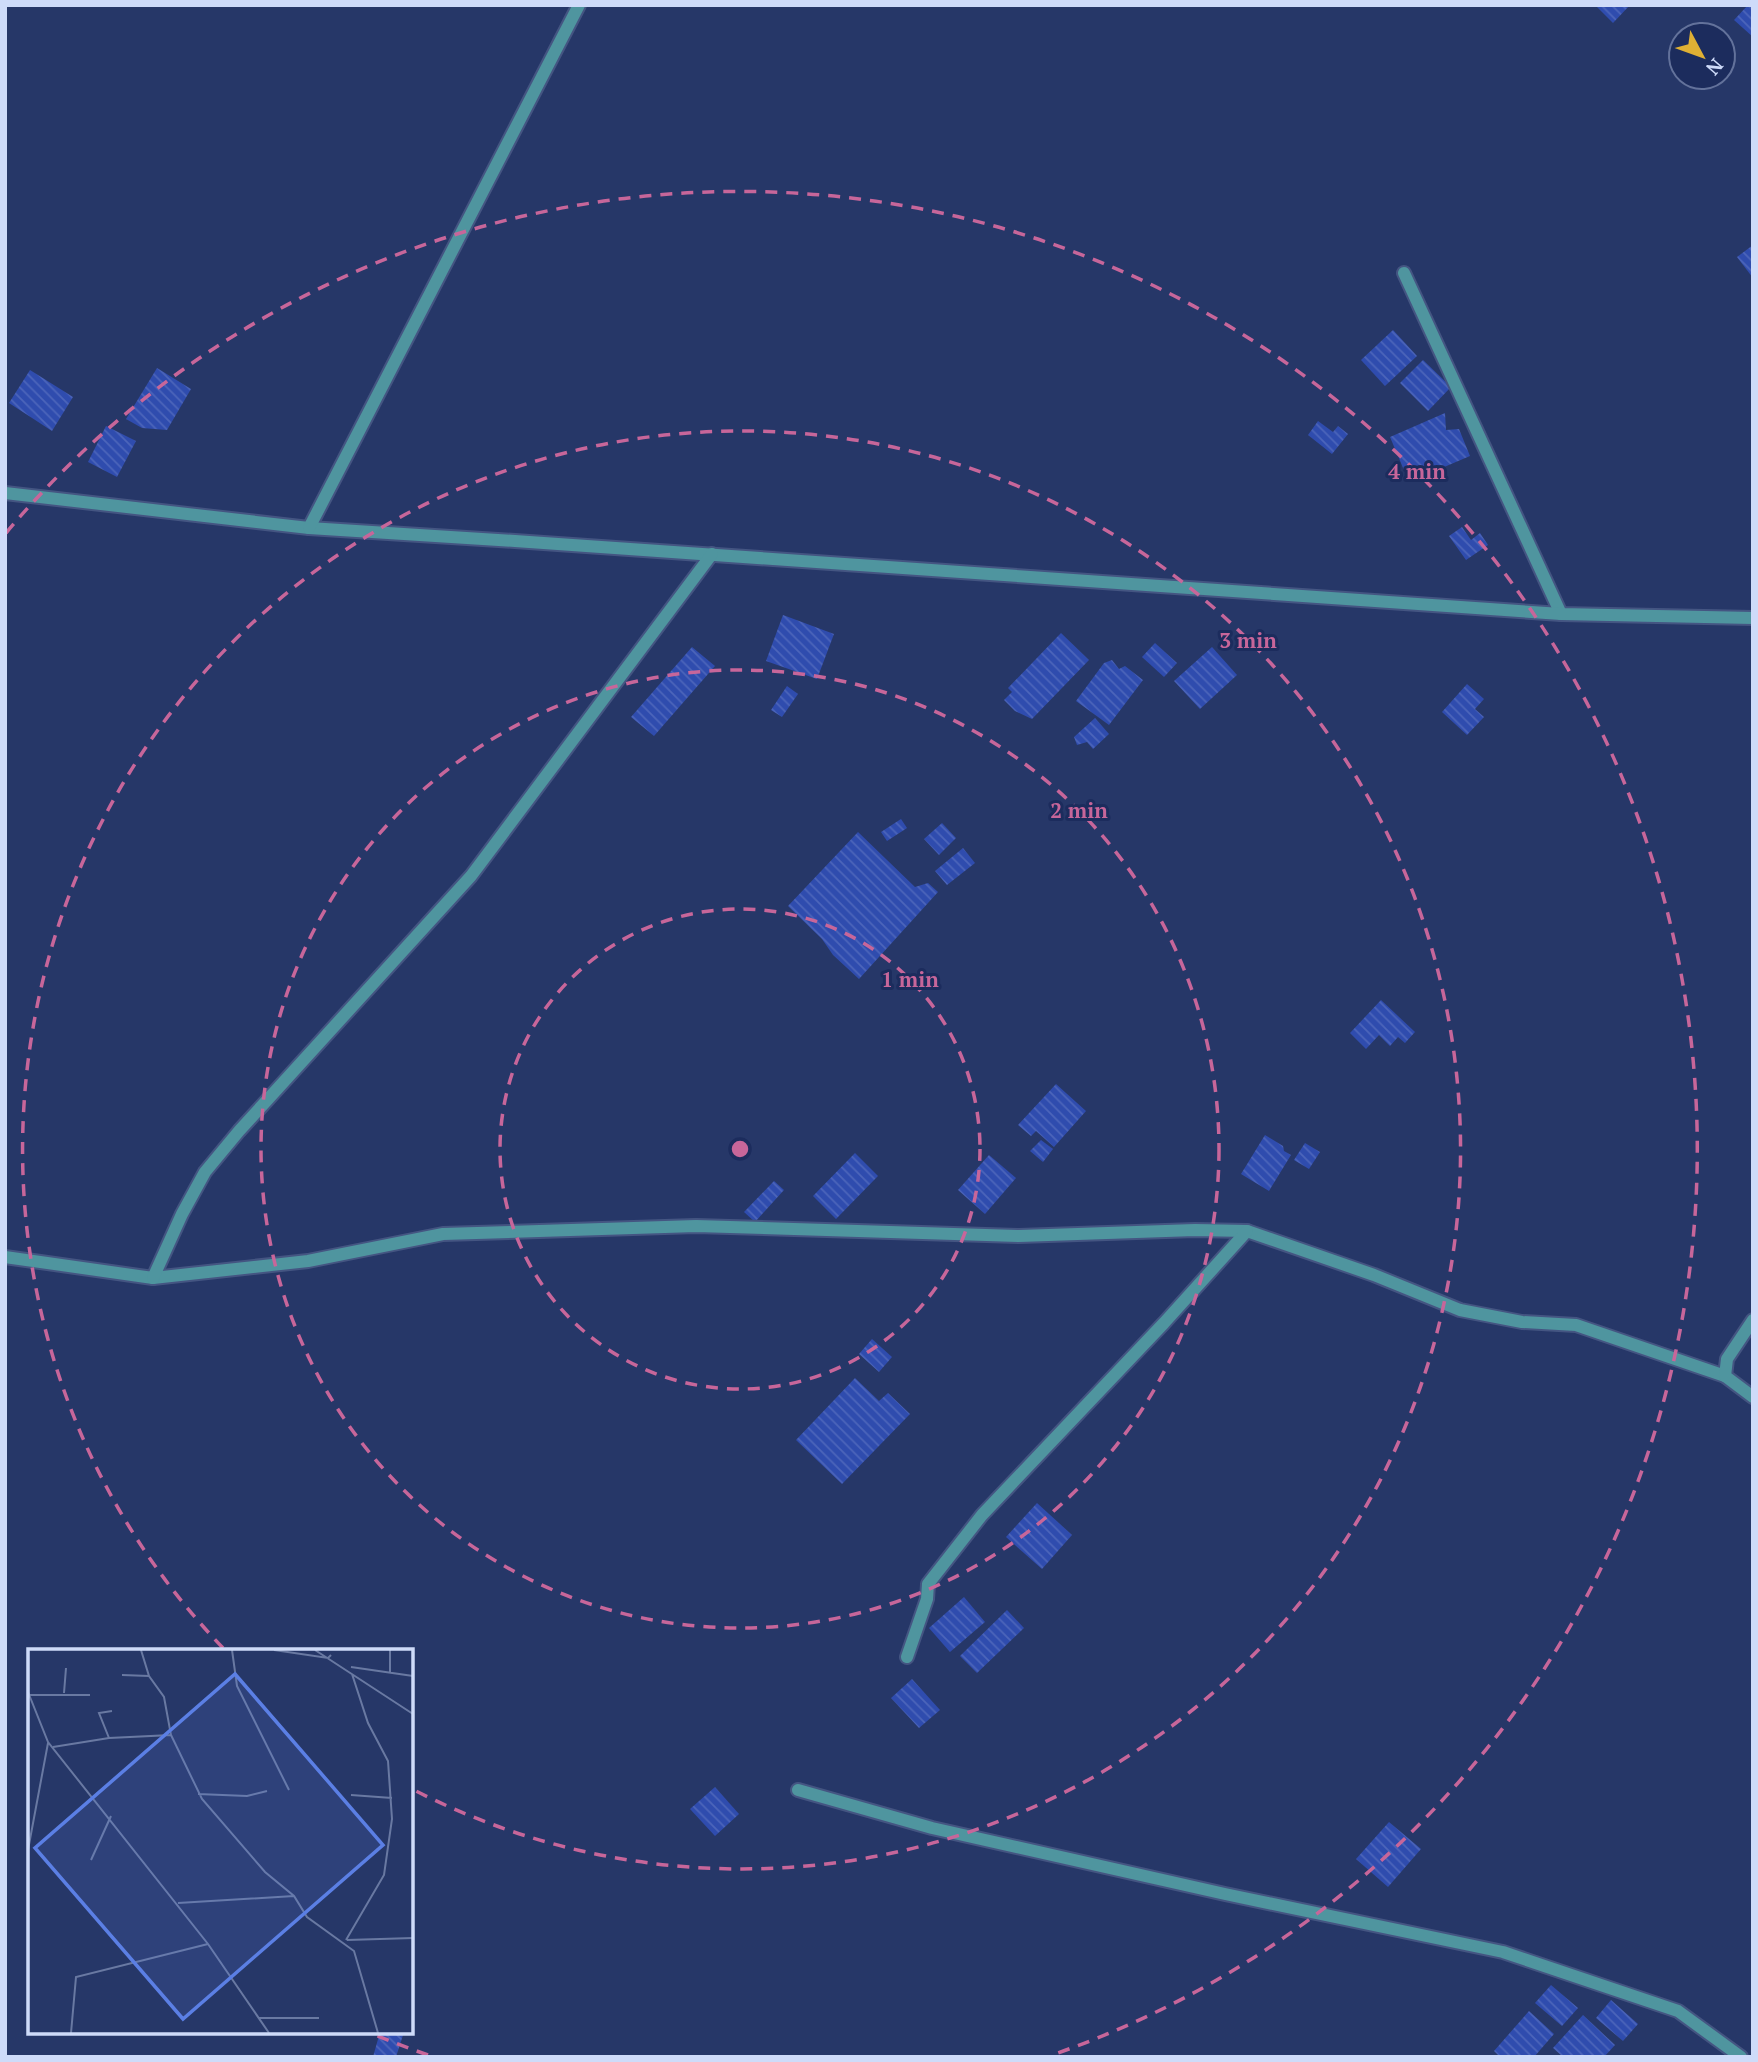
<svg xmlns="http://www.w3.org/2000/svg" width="1758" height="2062" viewBox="0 0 1758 2062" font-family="'PT Serif',serif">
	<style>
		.building { fill: url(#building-back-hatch) }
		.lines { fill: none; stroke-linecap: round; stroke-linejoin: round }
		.minor-casing { stroke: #445582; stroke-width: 16 }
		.minor { stroke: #4f959f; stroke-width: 12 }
		.ring { fill: none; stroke: #c7669a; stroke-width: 3.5; stroke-dasharray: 12 9 }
		.inset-road { fill: none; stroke: #6979a2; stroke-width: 2 }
		.view { fill: #5b7fe4; fill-opacity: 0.15; stroke: #5b7fe4; stroke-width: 3.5 }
		.inset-edge { fill: none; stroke: #cedbf9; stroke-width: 3.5 }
		.centre { fill: #c7669a; stroke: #1c2c5d; stroke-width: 3.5 }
		.ring-label { font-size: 21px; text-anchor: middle; font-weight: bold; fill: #c7669a; stroke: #1c2c5d; stroke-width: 6; stroke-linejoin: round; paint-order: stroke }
	</style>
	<defs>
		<pattern id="building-back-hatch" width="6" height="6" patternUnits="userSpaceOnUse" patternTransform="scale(1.75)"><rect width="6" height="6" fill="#2f4cae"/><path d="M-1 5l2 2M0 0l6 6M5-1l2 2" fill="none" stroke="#4c65ba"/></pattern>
	</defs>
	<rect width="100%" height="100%" fill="#263768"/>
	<g class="building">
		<path d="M1595 5H1630L1613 23Z"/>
		<path d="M1748 5H1753V37L1734 20Z"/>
		<path d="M1753 245V278L1737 257Z"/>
		<path d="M1393 330 1417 356 1385 386 1361 360Z"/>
		<path d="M1423 360 1451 387 1428 411 1400 383Z"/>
		<path d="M157 368 191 389 167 430 142 428 126 419Z"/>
		<path d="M30 370 73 397 52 431 9 403Z"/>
		<path d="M1445 413 1446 430 1459 429 1470 456 1409 482 1390 437Z"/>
		<path d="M1318 421 1333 432 1338 426 1348 434 1332 454 1308 435Z"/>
		<path d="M106 426 136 441 117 477 88 462Z"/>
		<path d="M1462 527 1471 540 1480 533 1488 545 1466 560 1449 536Z"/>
		<path d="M783 615 834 634 817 679 766 661Z"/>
		<path d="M1061 633 1089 660 1032 719 1015 711 1004 700 1012 692 1008 688Z"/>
		<path d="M1155 643 1177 663 1164 677 1142 657Z"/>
		<path d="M692 647 715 666 654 736 631 717Z"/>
		<path d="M1212 647 1237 675 1200 709 1174 681Z"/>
		<path d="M1112 660 1119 669 1125 666 1143 680 1109 725 1076 701 1104 663Z"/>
		<path d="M1467 684 1484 699 1475 709 1484 717 1467 735 1442 712Z"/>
		<path d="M787 686 798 694 782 717 771 710Z"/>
		<path d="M1095 718 1109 734 1093 749 1087 742 1077 745 1074 737Z"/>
		<path d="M901 819 907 828 887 841 881 832Z"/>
		<path d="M942 823 956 838 939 855 924 839Z"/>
		<path d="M858 832 915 887 928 883 938 892 859 979 833 955 822 939 788 906Z"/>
		<path d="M963 848 975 863 947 885 935 871Z"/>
		<path d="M1381 1000 1415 1032 1405 1043 1398 1037 1390 1046 1379 1035 1366 1049 1350 1033Z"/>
		<path d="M1056 1084 1086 1111 1054 1147 1036 1131 1031 1136 1018 1125Z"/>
		<path d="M1265 1135 1283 1146 1284 1151 1291 1155 1269 1191 1241 1174Z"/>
		<path d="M1041 1140 1053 1149 1043 1162 1030 1151Z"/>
		<path d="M1305 1143 1320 1152 1309 1169 1294 1160Z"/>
		<path d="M855 1153 878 1176 836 1219 813 1196Z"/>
		<path d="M989 1155 1016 1178 985 1214 958 1190Z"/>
		<path d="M774 1181 784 1190 755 1222 744 1212Z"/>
		<path d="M872 1339 892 1357 879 1372 859 1354Z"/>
		<path d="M855 1378 879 1401 888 1393 910 1414 842 1484 796 1440Z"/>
		<path d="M1037 1503 1072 1535 1042 1569 1006 1537Z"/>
		<path d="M964 1597 985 1622 950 1652 929 1628Z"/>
		<path d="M1007 1610 1024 1628 977 1673 960 1656Z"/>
		<path d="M912 1679 940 1710 919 1728 891 1698Z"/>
		<path d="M715 1787 739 1814 715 1836 690 1809Z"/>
		<path d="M1389 1822 1421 1849 1388 1887 1356 1859Z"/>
		<path d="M1551 1985 1578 2008 1562 2026 1535 2003Z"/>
		<path d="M1611 2000 1638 2024 1623 2041 1596 2018Z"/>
		<path d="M1529 2011 1554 2034 1534 2057H1500L1494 2051Z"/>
		<path d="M1583 2015 1615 2045 1604 2057H1563L1553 2048Z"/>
		<path d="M380 2032H394L403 2035 396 2057H373Z"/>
	</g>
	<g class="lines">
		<g class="minor-casing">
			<g id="minor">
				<path d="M1404 273 1561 614"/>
				<path d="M5 493 309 528 515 541 1561 614 1753 618"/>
				<path d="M309 528 579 5"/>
				<path d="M5 1257 153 1278 308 1261 443 1234 696 1226 1019 1236 1195 1230 1247 1231 1374 1275 1460 1310 1522 1322 1576 1325 1725 1376"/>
				<path d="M153 1278 182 1214 205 1172 239 1131 471 876 712 554"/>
				<path d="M1753 1320 1727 1359 1725 1376 1753 1397"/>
				<path d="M907 1657 927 1599 928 1584 982 1515 1164 1323 1247 1231"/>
				<path d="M798 1790 932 1828 1225 1894 1503 1952 1678 2011 1741 2057"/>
			</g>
		</g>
		<use href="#minor" class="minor"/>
	</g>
	<g class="ring">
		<circle cx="740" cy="1149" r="240"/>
		<circle cx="740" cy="1149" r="479"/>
		<path d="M223 1648A719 719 0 1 1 414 1790"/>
		<path d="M428 2055A958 958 0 0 1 373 2034M6 533A958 958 0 1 1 1052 2055"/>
	</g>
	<g transform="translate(28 1649)">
		<rect width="385" height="385" fill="#263768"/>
		<path class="inset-road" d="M204 1 209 37 261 141M246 1 300 9 303 6M287 1 385 65M323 18 385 27M362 23V1M94 26 121 27M0 43 20 93 180 295 241 384M36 44 38 19M2 46H62M143 86 174 150 237 223 266 247 279 268 326 302 350 384M81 89 71 64 84 62M25 98 81 89 143 86 136 48 121 27 113 1M170 145 219 147 239 142M323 146 364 149M0 201 20 94M63 211 83 167M150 254 266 247M318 291 356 226 364 170 360 112 340 74 324 25M319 291 385 289M231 369H291M43 384 48 328 180 295"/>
		<path class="view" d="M207 25 355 196 155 370 7 199Z"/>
		<rect width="385" height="385" class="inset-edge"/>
	</g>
	<circle cx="740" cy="1149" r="10" class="centre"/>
	<g class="ring-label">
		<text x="1417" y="479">4 min</text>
		<text x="1248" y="648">3 min</text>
		<text x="1079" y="818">2 min</text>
		<text x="910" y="987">1 min</text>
	</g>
	<rect width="1758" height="2062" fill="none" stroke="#cedbf9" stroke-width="14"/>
	<g transform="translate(1702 56) rotate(131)"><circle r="33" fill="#1c2c5d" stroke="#63729b" stroke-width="2"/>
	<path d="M0-5L12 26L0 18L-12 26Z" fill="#dfb034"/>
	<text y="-10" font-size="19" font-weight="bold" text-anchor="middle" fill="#cedbf9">N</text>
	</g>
</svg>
